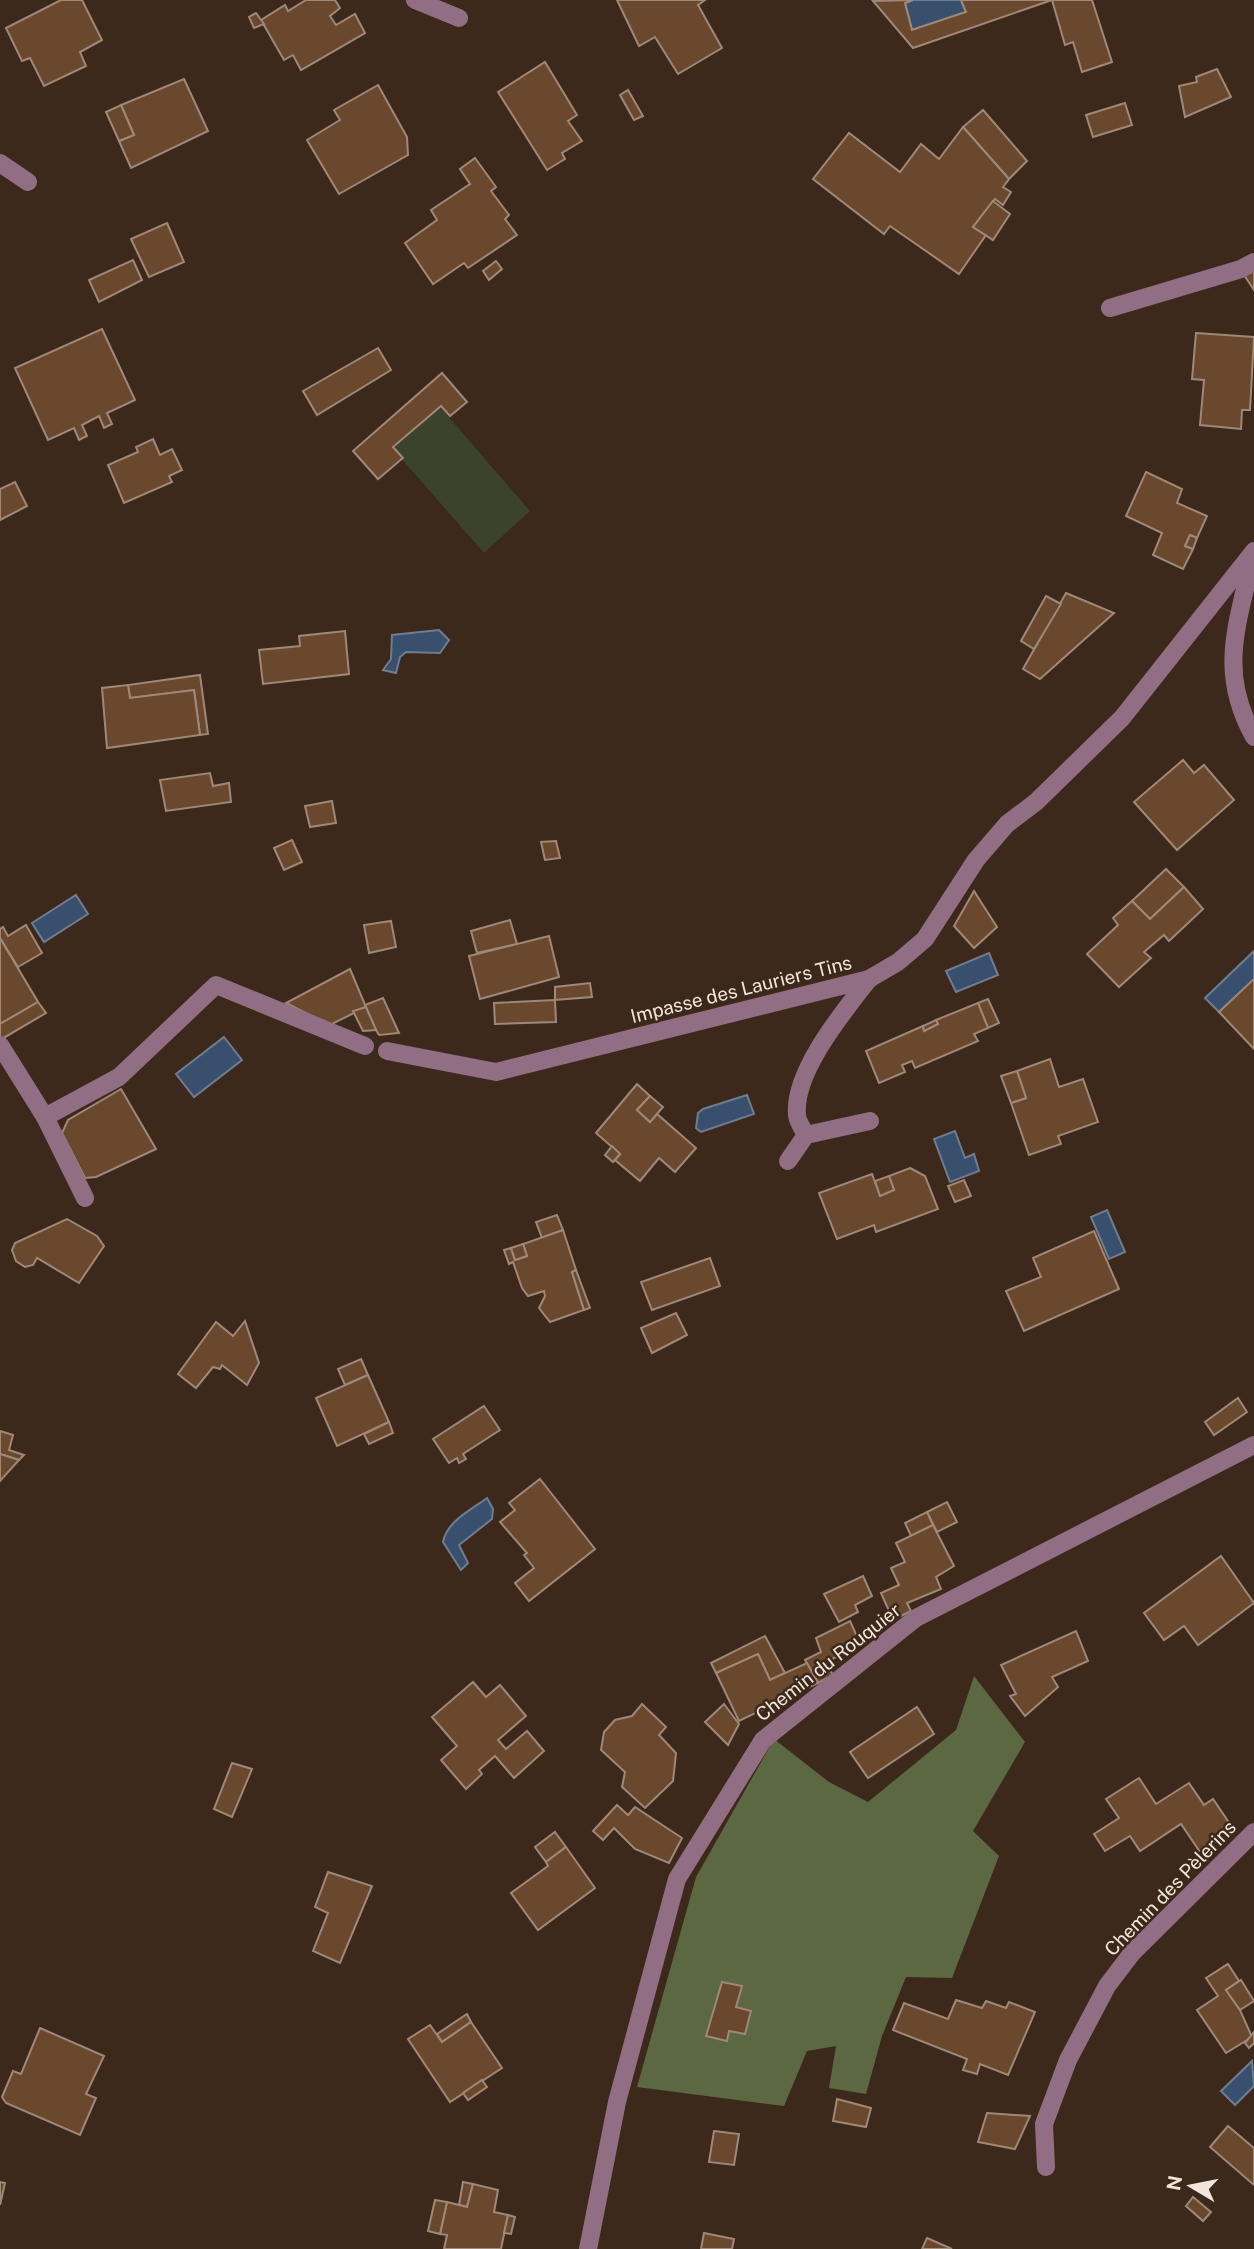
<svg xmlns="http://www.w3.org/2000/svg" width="1254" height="2249" viewBox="0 0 1254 2249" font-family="'Public Sans',sans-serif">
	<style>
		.green { fill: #3b432c }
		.forest { fill: #5b6842 }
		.water { fill: #384f6e; stroke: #707c8f; stroke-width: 2 }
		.building { fill: #69482e; stroke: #9f8877; stroke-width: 2 }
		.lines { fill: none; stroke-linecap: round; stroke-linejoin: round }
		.minor { stroke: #916e84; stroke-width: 18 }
		.labels { text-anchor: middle; stroke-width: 5; stroke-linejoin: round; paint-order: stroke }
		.street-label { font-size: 19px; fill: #f2e5dc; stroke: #3c291b }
	</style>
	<rect width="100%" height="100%" fill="#3c291b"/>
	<path class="green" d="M440 407 530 511 484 553 393 449Z"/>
	<path class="forest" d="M974 1676 1025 1742 973 1831 999 1856 952 1978 906 1977 882 2036 866 2094 829 2088 836 2046 807 2051 784 2106 637 2087 696 1877 774 1739 829 1782 868 1802 956 1730Z"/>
	<g class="water">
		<path d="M913 0H961L966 12 912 30 905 3Z"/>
		<path d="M439 630 449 640 440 653 406 652 400 657 396 673 383 670 391 659 392 635Z"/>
		<path d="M76 895 88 914 44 942 32 923Z"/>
		<path d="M1254 951V979L1219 1012 1205 998Z"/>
		<path d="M989 953 998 975 956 992 946 971Z"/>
		<path d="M224 1037 242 1060 194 1097 176 1074Z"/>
		<path d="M747 1095 754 1114 701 1132 696 1128 698 1113 703 1109Z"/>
		<path d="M955 1131 965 1158 974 1154 979 1171 950 1182 934 1139Z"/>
		<path d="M1107 1210 1125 1252 1109 1259 1091 1217Z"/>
		<path d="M487 1498 493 1509 492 1519 459 1545 468 1563 461 1570 443 1542C447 1521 471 1510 487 1498Z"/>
		<path d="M1252 2061 1254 2086 1235 2105 1221 2091Z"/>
	</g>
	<g class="building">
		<path d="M61 0H82L102 40 80 52 86 66 44 86 30 58 22 61 6 28Z"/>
		<path d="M306 0H335L340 8 330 16 336 25 355 14 365 33 301 70 293 55 284 60 261 20 285 5 288 11Z"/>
		<path d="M617 0H705L698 5 722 48 678 74 655 37 639 46Z"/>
		<path d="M913 0 905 3 912 30 966 12 961 0H1052L913 48 873 1Z"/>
		<path d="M1052 0H1092L1112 62 1082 72 1073 42 1065 45Z"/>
		<path d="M256 13 264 24 254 28 249 17Z"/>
		<path d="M545 62 577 115 568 121 582 141 562 153 565 159 547 170 498 92Z"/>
		<path d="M1217 69 1231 97 1185 117 1179 86 1197 82 1196 77Z"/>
		<path d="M184 79 208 131 131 168 119 141 134 135 121 105Z"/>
		<path d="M378 85 407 137 408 155 339 194 307 140 340 120 334 110Z"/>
		<path d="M628 90 643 116 634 120 620 95Z"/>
		<path d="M1125 103 1132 125 1093 137 1086 115Z"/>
		<path d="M121 105 134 135 119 141 106 112Z"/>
		<path d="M983 110 1027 161 1009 179 963 127Z"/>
		<path d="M963 127 1009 179 1003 187 1011 192 1003 205 995 199 973 227 986 235 959 274 890 226 884 234 813 179 849 133 900 172 921 144 939 159Z"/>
		<path d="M475 158 496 187 491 191 509 215 505 219 517 235 468 268 464 263 433 284 405 243 437 220 431 210 470 184 460 169Z"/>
		<path d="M993 201 1010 214 993 240 973 227Z"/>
		<path d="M167 223 184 262 149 277 131 239Z"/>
		<path d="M133 260 142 280 99 302 89 280Z"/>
		<path d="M496 261 502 269 489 280 483 271Z"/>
		<path d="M1254 270V290L1244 275Z"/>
		<path d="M102 329 135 400 107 413 112 424 104 428 99 416 82 425 87 436 79 440 74 428 48 440 15 368Z"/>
		<path d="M1196 333 1254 337 1250 410H1242L1241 429 1200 425 1204 380 1192 379Z"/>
		<path d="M378 348 391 370 317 415 303 391Z"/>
		<path d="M442 373 467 402 450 416 441 406 393 447 403 458 378 479 353 451Z"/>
		<path d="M153 439 160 455 172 449 182 470 169 476 172 482 124 503 108 465 138 452 136 447Z"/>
		<path d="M1146 472 1182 489 1177 503 1207 516 1197 538 1190 535 1185 546 1193 549 1183 569 1153 555 1162 533 1126 516Z"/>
		<path d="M15 482 27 506 0 520V489Z"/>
		<path d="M1190 535 1197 538 1193 549 1185 546Z"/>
		<path d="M1066 593 1114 613 1040 679 1023 669Z"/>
		<path d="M1046 596 1061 604 1034 649 1021 641Z"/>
		<path d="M345 631 349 674 263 684 259 650 300 646 299 636Z"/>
		<path d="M200 675 208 734 200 735 194 690 130 698 128 685Z"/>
		<path d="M128 685 130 698 194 690 200 735 107 748 102 688Z"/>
		<path d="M1183 760 1194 773 1204 765 1234 800 1177 850 1134 802Z"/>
		<path d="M210 773 213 786 229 783 231 802 166 811 160 780Z"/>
		<path d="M332 801 336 823 310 827 305 806Z"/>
		<path d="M292 840 302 862 284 870 274 848Z"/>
		<path d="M556 841 560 858 545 860 541 842Z"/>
		<path d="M1166 869 1184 887 1150 919 1132 901Z"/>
		<path d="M1184 887 1203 909 1169 941 1164 935 1144 952 1151 958 1119 987 1087 954 1118 925 1113 918 1132 901 1150 919Z"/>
		<path d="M974 891 997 927 974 948 954 926Z"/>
		<path d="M510 920 517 944 477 953 471 931Z"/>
		<path d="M391 921 396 947 369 953 364 925Z"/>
		<path d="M26 925 42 953 18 967 0 938V929L3 927 8 936Z"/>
		<path d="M549 936 559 977 480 999 469 956Z"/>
		<path d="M0 938 38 1002 0 1024Z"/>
		<path d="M350 969 366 1007 330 1025 286 1003Z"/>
		<path d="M1254 979V1049L1219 1012Z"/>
		<path d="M590 983 592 997 555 1000V987Z"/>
		<path d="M383 998 399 1033 379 1035 376 1030 365 1005Z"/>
		<path d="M988 999 999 1023 988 1028 978 1003Z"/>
		<path d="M555 1000 556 1022 495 1024 494 1003Z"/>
		<path d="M38 1002 46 1013 0 1040V1024Z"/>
		<path d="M978 1003 988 1028 974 1034 978 1041 915 1068 912 1061 902 1065 905 1072 879 1083 866 1051 923 1026 924 1031 938 1024 936 1020Z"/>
		<path d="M366 1007 376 1030 363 1031 353 1011Z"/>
		<path d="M936 1020 938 1024 924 1031 923 1026Z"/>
		<path d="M1050 1059 1059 1087 1083 1079 1098 1122 1058 1136 1061 1144 1029 1155 1011 1103 1026 1098 1017 1071Z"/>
		<path d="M1017 1071 1026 1098 1011 1103 1001 1076Z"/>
		<path d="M637 1084 650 1096 637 1110 650 1122 657 1114 696 1148 675 1172 659 1158 640 1181 615 1160 620 1154 596 1133Z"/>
		<path d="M121 1089 156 1149 96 1177 85 1178 62 1133 68 1120Z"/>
		<path d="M650 1096 663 1107 650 1122 637 1110Z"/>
		<path d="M612 1146 620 1154 613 1162 605 1155Z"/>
		<path d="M910 1168 925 1176 938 1209 876 1232 874 1225 837 1239 819 1193 872 1174 880 1196 894 1190 889 1176Z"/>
		<path d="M889 1176 894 1190 880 1196 875 1181Z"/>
		<path d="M964 1180 971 1196 955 1202 948 1186Z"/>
		<path d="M557 1215 563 1230 542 1238 536 1222Z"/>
		<path d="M67 1219 97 1236 104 1246 79 1283 37 1258 33 1265 25 1267 16 1261 12 1250 15 1243Z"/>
		<path d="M563 1230 576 1270 572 1272 584 1310 550 1322 539 1308 545 1296 544 1291 528 1296 522 1288 513 1262 509 1264 504 1250 511 1248 515 1260 527 1256 523 1244Z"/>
		<path d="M1094 1231 1119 1289 1024 1331 1006 1291 1041 1277 1033 1258Z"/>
		<path d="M523 1244 527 1256 515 1260 511 1248Z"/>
		<path d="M710 1258 720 1286 652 1310 641 1282Z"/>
		<path d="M576 1270 590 1308 584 1310 572 1272Z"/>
		<path d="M676 1313 687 1335 652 1353 641 1328Z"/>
		<path d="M245 1321 259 1363 247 1385 222 1365 220 1369 213 1367 196 1388 178 1374 216 1322 233 1336Z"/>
		<path d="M361 1359 368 1375 345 1385 338 1369Z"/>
		<path d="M368 1375 389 1422 337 1446 316 1398Z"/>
		<path d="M1238 1398 1247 1412 1214 1435 1205 1422Z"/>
		<path d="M484 1406 500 1430 463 1454 466 1459 459 1463 457 1458 449 1463 433 1439Z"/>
		<path d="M389 1422 393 1433 369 1444 364 1434Z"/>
		<path d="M0 1431 13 1435 9 1450 24 1455 19 1460 0 1454Z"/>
		<path d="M0 1454 19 1460 0 1481Z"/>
		<path d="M540 1479 595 1549 529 1601 515 1583 534 1568 524 1555 527 1553 500 1522 515 1510 509 1503Z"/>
		<path d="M947 1502 957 1522 937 1532 927 1512Z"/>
		<path d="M927 1512 933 1525 911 1536 905 1523Z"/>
		<path d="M933 1525 954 1566 936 1577 941 1589 907 1603 911 1611 893 1620 881 1593 899 1585 891 1568 905 1562 896 1543Z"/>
		<path d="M1221 1556 1254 1603 1198 1645 1184 1626 1164 1640 1144 1613Z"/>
		<path d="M863 1576 872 1596 855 1605 858 1612 839 1622 824 1594Z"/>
		<path d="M850 1621 861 1645 826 1662 833 1675 818 1683 805 1660 821 1652 816 1638Z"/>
		<path d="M1076 1631 1088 1661 1052 1677 1058 1687 1025 1716 1010 1696 1016 1694 1001 1665Z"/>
		<path d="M765 1636 785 1673 770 1680 758 1654 716 1673 711 1663Z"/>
		<path d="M758 1654 770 1680 807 1663 818 1683 739 1721 716 1673Z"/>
		<path d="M473 1682 486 1697 500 1685 526 1716 498 1740 506 1749 527 1731 544 1751 514 1778 495 1756 479 1770 482 1774 466 1789 441 1760 457 1746 432 1717Z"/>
		<path d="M642 1704 666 1727 659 1735 676 1753 673 1781 645 1808 622 1787 625 1772 601 1750 604 1732 615 1720 632 1716Z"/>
		<path d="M724 1704 739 1724 728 1745 705 1722Z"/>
		<path d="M917 1707 934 1734 868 1778 850 1752Z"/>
		<path d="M232 1763 252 1769 232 1817 214 1809Z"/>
		<path d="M1139 1778 1156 1804 1189 1783 1204 1805 1213 1799 1230 1824 1216 1835 1218 1838 1202 1855 1181 1824 1140 1851 1130 1836 1105 1851 1094 1834 1119 1818 1106 1799Z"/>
		<path d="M617 1805 628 1815 635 1807 682 1838 669 1863 635 1849 614 1828 603 1840 593 1831Z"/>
		<path d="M555 1832 566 1847 546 1862 535 1847Z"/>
		<path d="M566 1847 595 1888 538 1930 511 1893 548 1866 546 1862Z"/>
		<path d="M328 1872 372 1886 340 1963 313 1951 328 1913 315 1907Z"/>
		<path d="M1228 1964 1239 1981 1226 1990 1240 2010 1252 2037 1226 2053 1197 2010 1218 1996 1206 1978Z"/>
		<path d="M1241 1980 1254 2001 1240 2010 1226 1990Z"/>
		<path d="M722 1982 742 1986 736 2007 751 2011 745 2034 729 2031 727 2041 706 2036Z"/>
		<path d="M956 2000 982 2008 986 2001 1006 2008 1009 2002 1035 2012 1008 2075 980 2064 977 2074 963 2070 967 2059 893 2030 904 2003 948 2019Z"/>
		<path d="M467 2014 471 2022 442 2042 437 2034Z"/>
		<path d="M471 2022 502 2068 450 2102 408 2039 430 2025 442 2042Z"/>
		<path d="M40 2028 104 2056 86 2094 96 2098 80 2135 6 2103 2 2097 13 2071 21 2074Z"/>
		<path d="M1254 2032V2043L1249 2048 1245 2043Z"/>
		<path d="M482 2080 487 2087 468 2100 463 2093Z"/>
		<path d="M837 2099 871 2108 866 2127 833 2121Z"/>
		<path d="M987 2113 1030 2116 1015 2149 978 2142Z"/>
		<path d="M1228 2126 1254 2148V2185L1210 2147Z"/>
		<path d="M714 2131 739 2134 734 2165 709 2162Z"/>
		<path d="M0 2182 5 2183 0 2205Z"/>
		<path d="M463 2182 473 2184 467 2207 459 2205Z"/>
		<path d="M473 2184 498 2190 494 2212 508 2215 501 2249H444L447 2235 440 2234 447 2202 467 2207Z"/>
		<path d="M1193 2197 1211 2212 1203 2221 1186 2206Z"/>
		<path d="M435 2200 447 2202 440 2234 428 2231Z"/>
		<path d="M508 2215 515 2217 511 2234 504 2233Z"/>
		<path d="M704 2233 734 2239 732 2249H701Z"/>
		<path d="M927 2238 952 2249H922Z"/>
	</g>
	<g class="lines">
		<g class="minor">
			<path d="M415 0 459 18"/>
			<path d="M0 163 28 182"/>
			<path d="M1110 308 1241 269 1254 262"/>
			<path d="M1252 559C1237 627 1218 672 1254 737"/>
			<path d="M0 1045 45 1117 85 1198"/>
			<path d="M387 1051 496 1072 869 979 898 962 925 939 976 860 1007 824 1036 802 1122 718 1254 551"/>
			<path d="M45 1117 119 1077 216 985 365 1046"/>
			<path d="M806 1135C803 1129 797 1121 797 1115 793 1072 844 1011 869 979"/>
			<path d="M788 1161 806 1135 870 1121"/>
			<path d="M1046 2167 1044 2124 1068 2060 1107 1986 1132 1953 1254 1832"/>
			<path d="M588 2249 617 2102 677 1879 763 1740 916 1618 1254 1445"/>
		</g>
	</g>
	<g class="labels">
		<g class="street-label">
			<text transform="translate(741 989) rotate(-14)" y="7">Impasse des Lauriers Tins</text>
			<text transform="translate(828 1662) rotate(-38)" y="7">Chemin du Rouquier</text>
			<text transform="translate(1170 1888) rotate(-46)" y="7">Chemin des Pèlerins</text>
		</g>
	</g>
	<g transform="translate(1191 2186) rotate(280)" stroke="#3c291b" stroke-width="5" paint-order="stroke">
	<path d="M0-5L12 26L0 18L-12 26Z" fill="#f2e5dc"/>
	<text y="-10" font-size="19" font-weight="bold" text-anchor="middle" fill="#f2e5dc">N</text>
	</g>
</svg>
